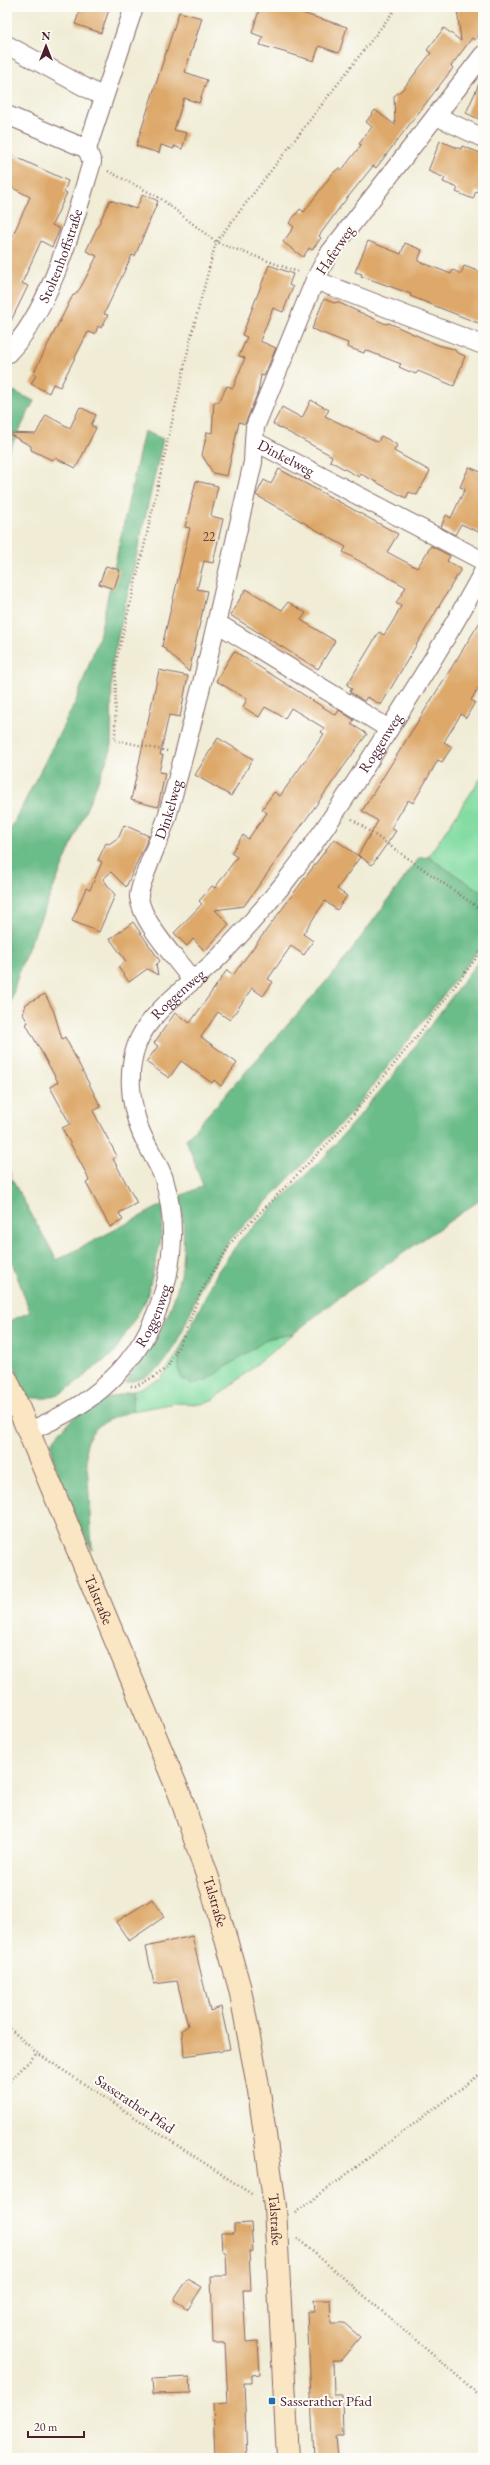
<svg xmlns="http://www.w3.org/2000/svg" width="490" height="2465" viewBox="0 0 490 2465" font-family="'EB Garamond',serif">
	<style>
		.green { fill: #83dca2; stroke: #667e66 }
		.forest { fill: #6abc88; stroke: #5a6e5a }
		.building { fill: #dda869 }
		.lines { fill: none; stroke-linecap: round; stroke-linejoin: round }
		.street-casing { stroke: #846766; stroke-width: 20 }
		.secondary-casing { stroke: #846766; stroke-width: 24 }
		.path { stroke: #846766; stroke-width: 2.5; stroke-dasharray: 1 3; stroke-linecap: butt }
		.street { stroke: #fff; stroke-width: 18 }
		.secondary { stroke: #fbe6c3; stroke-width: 22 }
		.poi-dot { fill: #1f6fb2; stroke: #fdfcf7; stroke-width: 1.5 }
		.labels { text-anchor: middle; stroke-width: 4; stroke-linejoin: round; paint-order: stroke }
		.number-label { font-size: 13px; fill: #6f413a }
		.street-label { font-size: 15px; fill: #4a1f2b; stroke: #fdfcf7 }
		.poi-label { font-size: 15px; fill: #4a1f2b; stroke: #fdfcf7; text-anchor: start }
	</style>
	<rect width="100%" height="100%" fill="#fdfcf7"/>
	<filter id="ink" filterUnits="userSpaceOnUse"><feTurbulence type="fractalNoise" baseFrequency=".025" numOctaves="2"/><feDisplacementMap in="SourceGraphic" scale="8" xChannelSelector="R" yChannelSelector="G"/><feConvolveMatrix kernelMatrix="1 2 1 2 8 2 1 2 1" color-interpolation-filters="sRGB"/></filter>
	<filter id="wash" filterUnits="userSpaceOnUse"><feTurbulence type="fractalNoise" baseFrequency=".012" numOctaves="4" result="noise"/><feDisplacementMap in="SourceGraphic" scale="16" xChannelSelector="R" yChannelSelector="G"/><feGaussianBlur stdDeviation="0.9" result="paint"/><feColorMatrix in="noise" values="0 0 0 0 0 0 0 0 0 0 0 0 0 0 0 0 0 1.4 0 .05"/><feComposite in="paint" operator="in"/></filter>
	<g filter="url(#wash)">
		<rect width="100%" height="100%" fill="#f0ecd5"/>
		<g class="green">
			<path d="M483 775V893L428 857Z"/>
			<path d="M293 1334 216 1398 202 1404 176 1403 132 1411 133 1391 161 1379 179 1351V1372L241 1356 269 1338Z"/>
		</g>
		<g class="forest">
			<path d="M7 388 34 401 7 455Z"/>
			<path d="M144 431 163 439 112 663 111 750 20 968 7 1016V836L76 701 99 637Z"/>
			<path d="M428 857 483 893V944L354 1110 230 1240C219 1256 208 1272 200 1289 188 1314 178 1352 157 1370 148 1377 136 1380 126 1383 134 1366 147 1353 156 1337 183 1293 188 1246 180 1196L203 1186 186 1139 339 967 419 858Z"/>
			<path d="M483 955V1198L338 1298 293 1334 269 1338 207 1380 192 1384 183 1380 179 1372V1351L218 1271 241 1239 325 1156 391 1078Z"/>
			<path d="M7 1162 11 1178 57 1260 164 1204 160 1245 146 1300 114 1353 64 1392 47 1398H27L7 1346V1322L30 1312 7 1248Z"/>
			<path d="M133 1391 132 1411C114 1417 92 1424 86 1444L92 1550C76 1516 55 1480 51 1443 79 1408 91 1402 133 1391Z"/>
		</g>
		<g id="blocks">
			<g class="building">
				<path d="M81 7H110L101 33 75 24Z"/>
				<path d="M260 7H282L347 27 339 53 319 46 314 61 260 45 263 37 252 33Z"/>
				<path d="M465 7H483V29L475 40 472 38 451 66 453 68 376 168 373 166 340 207 319 236 321 238 312 250 309 248 303 257 283 242 294 227 289 223 300 209 304 212 332 174 339 168 342 170 361 145 359 144 372 127 366 122 375 110 395 125 394 96 403 89 431 53 427 50 444 28 461 41 457 9Z"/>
				<path d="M179 12 202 18 185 72 207 80 199 103 184 98 174 130 187 133 182 149 174 146V149L161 145 159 153 136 146Z"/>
				<path d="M483 75V121L466 113Z"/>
				<path d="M440 141 461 149 462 146 483 154V194L476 191 473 199 456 192 458 188 443 182 445 178 428 171Z"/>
				<path d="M7 153 68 181 64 192 67 193 52 225 60 229 52 247 41 241 22 283 28 286 7 329V248L30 197 7 185Z"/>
				<path d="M143 194 158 201 135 256 132 255 104 314 108 315 101 328 98 326 95 334 88 332 60 387 53 384 49 393 31 384 36 375 33 374 73 295H75L81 287 97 256 86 251 110 200 136 209Z"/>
				<path d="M368 241 401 254 405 243 422 250 418 261 451 274 453 270 461 274 464 266 483 273V325L410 296 411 294 361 276 362 274 355 272Z"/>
				<path d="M269 265 293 274 289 285 293 287 283 312 273 308 260 341 276 348 264 376 261 375 258 392 245 424 239 422 227 476 213 473 202 455 207 432 212 433 214 402H219L227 386 233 388 245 358 239 356 247 337 242 335Z"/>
				<path d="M324 299 334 303 337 302 386 324 389 323 438 345 454 349 456 352 465 356 454 386 418 371 416 374 408 371 399 367 401 364 365 350 364 353 347 347 348 343 312 329Z"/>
				<path d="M311 400 329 410 325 416 378 442 381 436 389 440 397 445 394 451 430 471 417 495 409 492 406 498 361 474 359 477 330 461 332 456 273 424 282 407 302 418Z"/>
				<path d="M80 407 96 415 91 425 96 428 76 468 55 458 52 460 31 450V446L7 433 36 434 46 415 70 428Z"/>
				<path d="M469 467 483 473V534L461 524 455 535 441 527 446 515 451 518 458 503 465 489 460 487Z"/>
				<path d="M279 469 398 534 387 552 417 568 431 546 450 556 447 561 461 569 381 705 367 697 364 701 350 692 352 688 347 685 379 632 384 635 393 621 401 606 396 603 406 587 343 552 346 547 256 495 264 480 271 484Z"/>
				<path d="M196 481 218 486 211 516 223 519 213 563 204 561 197 589 207 591 189 672 162 646 190 528 185 527Z"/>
				<path d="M106 566 120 570 114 589 99 584Z"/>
				<path d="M246 589 282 610 288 602 306 613 301 620 335 641 318 669 230 615Z"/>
				<path d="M483 617V680L471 700 475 702 466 718 461 714 444 742 452 747 442 762 438 760 413 803 408 800 391 828 396 831 372 865 358 855 378 821 362 811Z"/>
				<path d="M234 651 334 714 336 715 339 710 354 720 351 724 367 734 244 906 215 910 229 924 205 951 193 939 187 946 174 933 202 904 199 901 212 886 215 888 237 857 231 853 243 835 248 839 267 813 262 809 274 792 280 796 324 734 321 732 324 728 291 708 285 718 265 707 259 717 243 707 247 699 216 681Z"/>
				<path d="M159 670 188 676 180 717 169 715 160 755H163L159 772 165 773 158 807 131 800Z"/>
				<path d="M218 738 253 759 231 796 195 775Z"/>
				<path d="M124 825 149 836 126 887 111 872 103 879 115 895 99 932 72 921 86 888 90 890 102 862 98 860 106 843 109 844 119 837Z"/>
				<path d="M334 839 360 857 337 889 347 896 337 910 325 901 303 934 313 941 304 955 291 946 268 979 273 982 263 996 252 988 230 1020 218 1012 201 1037 237 1063 221 1086 214 1080 212 1083 181 1061 169 1078 146 1062 158 1046 154 1043 175 1013 190 1023 227 970 233 975Z"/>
				<path d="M133 922 160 961 156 965 158 975 147 969 129 982 118 967 126 961 110 939Z"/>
				<path d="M45 994 54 1012 62 1039 65 1037 101 1107 93 1111 117 1156 113 1159 137 1203 119 1213 123 1220 110 1227 86 1183 89 1181 86 1173 62 1128 70 1124 50 1087 58 1082 26 1024 28 1023 23 1014 26 1004Z"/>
				<path d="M152 1899 164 1917 129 1941 116 1922Z"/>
				<path d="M192 1936 210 2011 221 2007 230 2049 184 2056 182 2030 188 2026 177 1981 154 1984 146 1947Z"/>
				<path d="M251 2223 253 2252H249L251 2290H243L246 2342 258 2341 260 2374 252 2375V2383H244L247 2458H215L213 2404 228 2403 225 2343H213L211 2276H227L226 2253 222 2250 221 2233H234V2224Z"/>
				<path d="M188 2279 202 2287 188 2309 174 2300Z"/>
				<path d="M314 2300H330L331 2323H344L360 2337 341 2360H333L334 2395H342L343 2437H336L338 2458H314L307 2312H315Z"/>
				<path d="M190 2377 191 2393 153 2394 152 2379Z"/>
			</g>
		</g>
	</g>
	<g filter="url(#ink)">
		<use href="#blocks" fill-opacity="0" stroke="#846766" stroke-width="1"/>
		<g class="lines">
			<g class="street-casing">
				<g id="street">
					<path d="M7 45 103 97"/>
					<path d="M483 55 328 255 315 280 483 345"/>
					<path d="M7 115 87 149 134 7"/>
					<path d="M436 116 483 138"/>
					<path id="s1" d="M7 354C51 311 74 221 92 162L87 149"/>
					<path d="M254 441 255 427 315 280"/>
					<path d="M217 623 389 729"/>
					<path id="s2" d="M192 980C176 958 142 923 139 897 138 886 163 832 167 817 200 700 226 581 253 462L254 441 483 561"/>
					<path id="s3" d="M29 1431C58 1419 86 1404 109 1382 163 1332 185 1249 164 1179 158 1161 145 1145 139 1127 130 1101 127 1070 137 1044 150 1009 198 980 223 953 244 931 266 906 285 882 322 835 354 785 386 734 420 681 453 628 483 572"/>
				</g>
			</g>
			<g class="secondary-casing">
				<g id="secondary">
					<path id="s4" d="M7 1380 180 1795 212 1890 240 1989 259 2091 275 2207 288 2458"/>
				</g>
			</g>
			<g class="path">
				<path d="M108 171 160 198 216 242 298 272"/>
				<path d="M167 751 115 740 116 662 144 547 191 337 216 242 397 7"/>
				<path d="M352 819 483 911"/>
				<path d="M131 1386H136L154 1377 167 1368 183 1338 201 1291 233 1240 337 1134 414 1040 483 949"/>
				<path d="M7 2026 37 2053 253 2195"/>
				<path d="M7 2084 37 2053"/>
				<path d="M295 2213 483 2072"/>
				<path d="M297 2238 483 2398"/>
			</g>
			<use href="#street" class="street"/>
			<use href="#secondary" class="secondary"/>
		</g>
	</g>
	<rect class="poi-dot" x="268" y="2397" width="8" height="8" rx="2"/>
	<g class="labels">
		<g class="number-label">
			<text x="209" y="541">22</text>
		</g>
		<g class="street-label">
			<text transform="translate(335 250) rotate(-56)" y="5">Haferweg</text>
			<text dy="5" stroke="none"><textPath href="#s1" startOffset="113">Stoltenhoffstraße</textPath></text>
			<text dy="5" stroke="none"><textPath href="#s2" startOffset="607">Dinkelweg</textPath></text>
			<text dy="5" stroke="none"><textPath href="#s3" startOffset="847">Roggenweg</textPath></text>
			<text dy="5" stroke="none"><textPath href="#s2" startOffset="192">Dinkelweg</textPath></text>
			<text dy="5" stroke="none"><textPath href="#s3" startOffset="523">Roggenweg</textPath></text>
			<text dy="5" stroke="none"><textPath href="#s3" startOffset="175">Roggenweg</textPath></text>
			<text dy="5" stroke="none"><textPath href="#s4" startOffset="238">Talstraße</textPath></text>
			<text dy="5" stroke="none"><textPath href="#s4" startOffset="562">Talstraße</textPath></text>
			<text transform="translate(135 2104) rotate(34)" y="5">Sasserather Pfad</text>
			<text dy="5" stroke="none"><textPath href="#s4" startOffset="886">Talstraße</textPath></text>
		</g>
		<g class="poi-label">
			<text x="280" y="2406">Sasserather Pfad</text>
		</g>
	</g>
	<rect width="490" height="2465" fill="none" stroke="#fdfcf7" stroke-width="24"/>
	<g transform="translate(46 46)" stroke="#fdfcf7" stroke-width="3" paint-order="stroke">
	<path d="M0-3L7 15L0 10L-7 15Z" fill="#4a1f2b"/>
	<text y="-6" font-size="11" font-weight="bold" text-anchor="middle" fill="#4a1f2b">N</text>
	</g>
	<path d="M28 2431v6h56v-6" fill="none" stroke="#4a1f2b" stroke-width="2"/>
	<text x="34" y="2431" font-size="12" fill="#4a1f2b" stroke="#fdfcf7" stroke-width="3" paint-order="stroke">20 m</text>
</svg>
